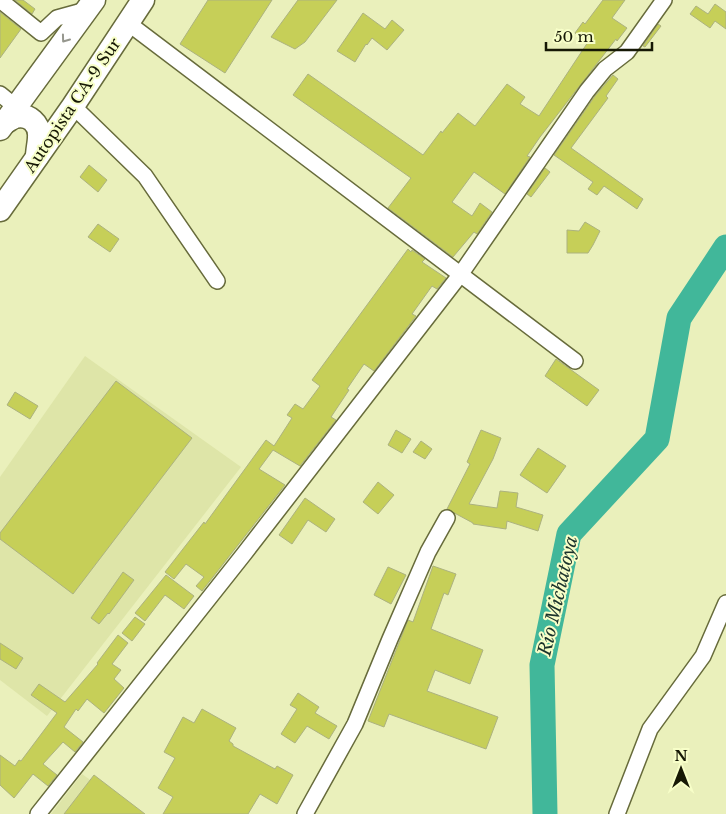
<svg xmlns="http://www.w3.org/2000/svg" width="726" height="814" viewBox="0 0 726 814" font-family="'Libre Baskerville',serif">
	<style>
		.built { fill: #dee5a8 }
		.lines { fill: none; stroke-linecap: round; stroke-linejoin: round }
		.river { stroke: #41b79a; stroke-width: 25 }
		.building { fill: #c6cf58; stroke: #acb27f }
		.minor-casing { stroke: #676b3b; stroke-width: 18 }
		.highway-casing { stroke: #676b3b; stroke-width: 25 }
		.minor { stroke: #fff; stroke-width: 15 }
		.highway { stroke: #fff; stroke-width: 22 }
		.oneway { stroke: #96978e }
		.labels { text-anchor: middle; stroke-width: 4; stroke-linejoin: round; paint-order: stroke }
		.street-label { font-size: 16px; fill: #161805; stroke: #f7fec8 }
		.water-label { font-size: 18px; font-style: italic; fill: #1a332c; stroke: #f7fec8 }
	</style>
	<rect width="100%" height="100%" fill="#eaf0bb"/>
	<g class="built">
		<path d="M85 356 241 467 47 716 0 680V477Z"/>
		<path d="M82 774 137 814H51Z"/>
	</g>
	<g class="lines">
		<path class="river" d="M545 814 542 665 569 534 657 439 679 318 726 247"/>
	</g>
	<g class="building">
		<path d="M15 0H23L35 9 32 14Z"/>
		<path d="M208 0H272L225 73 180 44Z"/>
		<path d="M298 0H337L305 42 295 49 271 37Z"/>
		<path d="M603 0H625L612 18 627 28 617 41 616 39 540 137 527 156 530 157 505 194 474 172 452 202 472 216 480 203 492 212 477 234 474 232 453 257 388 208 411 178 293 95 308 74 423 155 441 131 442 133 458 113 475 126 507 84 525 97 520 104 539 116 588 42 575 33 583 22 585 24Z"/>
		<path d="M715 4 726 12V29L715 21 710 28 690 14 696 6 708 14Z"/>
		<path d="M0 12 21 29 0 58Z"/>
		<path d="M363 13 385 29 392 20 404 30 387 50 372 38 367 45 366 44 355 62 337 51Z"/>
		<path d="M658 24 661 26 645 47 643 46Z"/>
		<path d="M613 75 618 79 606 96 608 98 571 148 643 199 637 209 604 186 597 195 588 189 593 182 554 155 595 96Z"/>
		<path d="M89 165 107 180 98 192 80 177Z"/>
		<path d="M545 168 550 172 531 197 527 194Z"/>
		<path d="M585 222 600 231 593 245 588 253H567V230L579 231Z"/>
		<path d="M98 224 119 239 110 252 88 237Z"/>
		<path d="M408 249 411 252 412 250 425 259 422 262 446 278 437 289 432 286 412 314 416 316 374 371 364 364 347 389 349 390 331 417 336 420 300 466 273 450 259 469 285 485 202 591 196 586 204 577 186 564 174 579 165 572 204 522 205 524 266 440 274 446 292 418 287 415 295 404 303 409 320 386 312 380Z"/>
		<path d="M556 359 599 390 587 406 545 376Z"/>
		<path d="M116 381 192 438 73 594 0 539V533Z"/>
		<path d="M15 392 38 406 30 419 7 405Z"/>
		<path d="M396 430 411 439 402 453 388 445Z"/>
		<path d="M481 430 501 438 493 459 469 504 497 508 500 491 518 493 516 507 543 515 538 531 507 521 506 529 473 524V523L447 509 470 464 467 462Z"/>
		<path d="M421 441 432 449 425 459 413 452Z"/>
		<path d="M538 448 566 466 547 493 520 475Z"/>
		<path d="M378 482 394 495 378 514 363 502Z"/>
		<path d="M305 498 335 519 326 532 308 520 292 544 279 535Z"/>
		<path d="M433 566 456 574 448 595 444 593 431 629 483 650 470 684 435 670 427 691 498 717 486 749 389 714 384 727 368 721 408 620 413 622Z"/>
		<path d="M388 567 406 575 391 604 374 595Z"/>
		<path d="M123 572 134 580 109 614 108 613 99 624 91 618Z"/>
		<path d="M166 575 194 596 184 609 165 595 145 621 135 613Z"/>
		<path d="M135 617 145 624 132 641 122 633Z"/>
		<path d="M118 635 128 643 112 664 121 670 114 679 124 688 104 713 87 699 78 711 76 709 64 727 83 742 75 752 63 742 43 764 57 775 48 786 33 774 14 798 0 785V755L15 766 19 760 21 761 57 713 31 695 39 684 65 702 98 664 97 663Z"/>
		<path d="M0 643 23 658 16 669 0 659Z"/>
		<path d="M298 693 319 707 315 713 337 726 329 739 307 726 295 743 281 734 297 709 290 705Z"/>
		<path d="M202 709 236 728 229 741 233 744V746L275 769 277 766 293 775 277 804 260 794 248 814H163L173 797 158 788 175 758 164 752 183 717 194 723Z"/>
		<path d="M94 775 145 814H64Z"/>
	</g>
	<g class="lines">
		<g class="minor-casing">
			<g id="minor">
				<path d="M0 0 41 33 57 18 86 10"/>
				<path d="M128 23 575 361"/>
				<path d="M0 94 16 107"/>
				<path d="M73 106 145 176 217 281"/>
				<path d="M38 814 244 554 460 275 587 91 605 69 627 52 664 0"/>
				<path d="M305 814 355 724 390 639 428 552 447 518"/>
				<path d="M617 814 650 729 703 656 726 603"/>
			</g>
		</g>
		<g class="highway-casing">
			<g id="highway">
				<path d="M4 123C8 121 12 118 15 117 29 113 40 124 39 137 39 143 37 150 37 157"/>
				<path d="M0 129 94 0"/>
				<path d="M0 210 73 106 143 0"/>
			</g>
		</g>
		<use href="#minor" class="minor"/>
		<use href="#highway" class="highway"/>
	</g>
	<defs><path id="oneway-chevron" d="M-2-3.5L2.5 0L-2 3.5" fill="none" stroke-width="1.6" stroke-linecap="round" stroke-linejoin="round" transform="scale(1.25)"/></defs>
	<use class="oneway" href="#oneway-chevron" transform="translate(65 39) rotate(126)"/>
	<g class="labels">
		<g class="street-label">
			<text transform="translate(72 105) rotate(-56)" y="6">Autopista CA-9 Sur</text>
		</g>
		<g class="water-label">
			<text transform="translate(558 596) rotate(-77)" y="6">Río Michatoya</text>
		</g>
	</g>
	<g transform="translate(681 769)" stroke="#f7fec8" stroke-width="4" paint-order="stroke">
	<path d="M0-4L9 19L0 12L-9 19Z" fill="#161805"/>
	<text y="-8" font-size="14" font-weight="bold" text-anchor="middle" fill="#161805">N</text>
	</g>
	<path d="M546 42v8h106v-8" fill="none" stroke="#161805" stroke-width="2.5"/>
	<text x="554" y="42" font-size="15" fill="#161805" stroke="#f7fec8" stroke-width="4" paint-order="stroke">50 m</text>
</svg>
